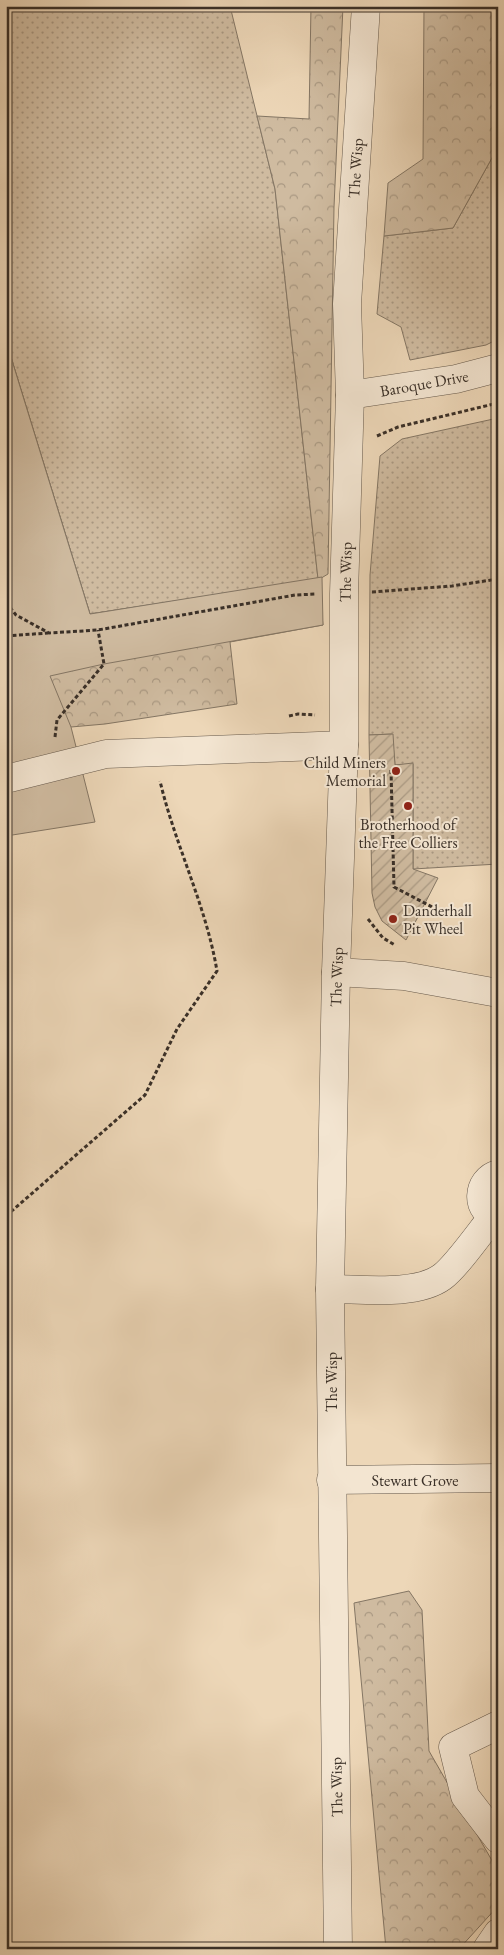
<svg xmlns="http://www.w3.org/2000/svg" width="504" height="1955" viewBox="0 0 504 1955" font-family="'EB Garamond',serif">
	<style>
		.grass { fill: url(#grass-dots); stroke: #847664 }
		.forest { fill: url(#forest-crowns); stroke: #847664 }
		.park { fill: #cfbba0; stroke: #847664 }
		.garden { fill: url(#garden-furrows); stroke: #847664 }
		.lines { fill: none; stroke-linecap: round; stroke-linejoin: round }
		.minor-casing { stroke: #675a4c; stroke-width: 29 }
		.path { stroke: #3a3028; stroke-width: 3; stroke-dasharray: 4 2.5; stroke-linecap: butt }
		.minor { stroke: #f3e5d1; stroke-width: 28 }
		.poi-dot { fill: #8f2418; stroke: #f3e5d1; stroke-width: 2 }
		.labels { text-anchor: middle; stroke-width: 4; stroke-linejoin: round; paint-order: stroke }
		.street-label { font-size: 16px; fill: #3a3028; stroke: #f3e5d1 }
		.poi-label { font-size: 16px; fill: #3a3028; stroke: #f3e5d1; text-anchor: end }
	</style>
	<defs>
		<pattern id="grass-dots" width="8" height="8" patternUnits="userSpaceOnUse" patternTransform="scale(1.25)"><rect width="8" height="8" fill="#cfbba0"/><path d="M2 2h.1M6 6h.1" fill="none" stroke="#a99882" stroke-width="1.8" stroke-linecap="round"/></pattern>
		<pattern id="forest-crowns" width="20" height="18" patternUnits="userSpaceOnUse" patternTransform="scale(1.25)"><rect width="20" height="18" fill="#cfbba0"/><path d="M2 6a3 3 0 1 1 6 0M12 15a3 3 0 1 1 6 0" fill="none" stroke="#a99882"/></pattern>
		<pattern id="garden-furrows" width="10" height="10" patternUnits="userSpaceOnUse" patternTransform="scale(1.25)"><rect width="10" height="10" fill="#cfbba0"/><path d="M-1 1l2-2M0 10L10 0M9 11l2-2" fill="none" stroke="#a99882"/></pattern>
	</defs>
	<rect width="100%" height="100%" fill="#edd7b8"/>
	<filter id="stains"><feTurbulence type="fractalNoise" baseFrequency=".004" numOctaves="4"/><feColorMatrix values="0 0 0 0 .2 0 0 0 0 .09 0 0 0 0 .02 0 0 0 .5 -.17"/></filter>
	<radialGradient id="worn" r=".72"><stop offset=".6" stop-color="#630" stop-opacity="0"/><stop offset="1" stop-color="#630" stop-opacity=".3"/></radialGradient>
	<g class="grass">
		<path d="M6 6H230L275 189 318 579 90 614 6 341Z"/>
		<path d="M498 147V339L486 345 410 360 401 327 377 314 384 236 453 228Z"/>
		<path d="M498 418V864L413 869V764L395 765 392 734 369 735 370 575 380 456 402 439Z"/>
	</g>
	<g class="forest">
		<path d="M311 6H343L334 207 328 574 318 580 323 625 230 642 237 704 105 724 71 727 6 746V341L90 614 318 579 275 189 257 116 309 119Z"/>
		<path d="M424 6H498V147L453 228 384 236 388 183 423 159Z"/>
		<path d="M409 1591 422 1610 429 1751 498 1871V1906L459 1949H386L354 1603Z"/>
	</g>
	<path class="park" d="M6 341 90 614 322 577 323 625 104 664 50 676 71 727 95 822 6 836Z"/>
	<path class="garden" d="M393 734 395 765 413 763V869L438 878 406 940 382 921 375 907 372 893 369 735Z"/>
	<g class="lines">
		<g class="minor-casing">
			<g id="minor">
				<path d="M350 395 456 379 498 368"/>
				<path d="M6 779 106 754 344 745"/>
				<path d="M336 972 404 976 498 993"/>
				<path d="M498 1174C477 1179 474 1213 498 1216"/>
				<path d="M330 1289C362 1289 416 1296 442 1277 456 1267 481 1231 494 1215"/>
				<path d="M331 1480 498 1478"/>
				<path d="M498 1725 453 1747 465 1796 498 1839"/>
				<path d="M338 1949 330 1289 336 972 344 745V594L350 395 347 304 366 6"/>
				<path d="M487 1949 498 1933"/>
			</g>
		</g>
		<g class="path">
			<path d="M377 436 398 427 498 403"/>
			<path d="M372 592 452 586 498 579"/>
			<path d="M6 602 16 615 49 633 98 630 295 595 316 594"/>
			<path d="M6 636 48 633"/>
			<path d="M289 716 298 714 315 715"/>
			<path d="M55 737 57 720 104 664 98 630"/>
			<path d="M391 770 394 887 436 909"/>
			<path d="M368 919 383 938 395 945"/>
			<path d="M6 1216 145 1095 177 1029 217 971C206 905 175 845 160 781"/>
		</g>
		<use href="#minor" class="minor"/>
	</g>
	<g class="poi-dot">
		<circle cx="396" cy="771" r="5"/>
		<circle cx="408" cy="806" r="5"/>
		<circle cx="393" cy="919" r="5"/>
	</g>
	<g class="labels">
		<g class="street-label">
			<text transform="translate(355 168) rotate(-86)" y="6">The Wisp</text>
			<text transform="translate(424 383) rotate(-10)" y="6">Baroque Drive</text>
			<text transform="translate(345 572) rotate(-89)" y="6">The Wisp</text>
			<text transform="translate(336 977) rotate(-88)" y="6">The Wisp</text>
			<text transform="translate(331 1382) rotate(-90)" y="6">The Wisp</text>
			<text x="415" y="1486">Stewart Grove</text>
			<text transform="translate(336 1787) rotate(-91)" y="6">The Wisp</text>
		</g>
		<g class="poi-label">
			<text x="386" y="768">Child Miners<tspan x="386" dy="18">Memorial</tspan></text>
			<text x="408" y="830" text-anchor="middle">Brotherhood of<tspan x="408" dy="18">the Free Colliers</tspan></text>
			<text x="403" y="916" text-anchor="start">Danderhall<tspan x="403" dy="18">Pit Wheel</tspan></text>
		</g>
	</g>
	<rect width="504" height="1955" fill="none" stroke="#edd7b8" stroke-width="25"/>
	<rect x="8" y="8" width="489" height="1940" fill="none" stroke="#3a3028" stroke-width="2.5"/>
	<rect x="12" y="12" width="479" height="1930" fill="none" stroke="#3a3028"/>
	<rect width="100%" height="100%" filter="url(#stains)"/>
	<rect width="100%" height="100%" fill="url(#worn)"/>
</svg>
